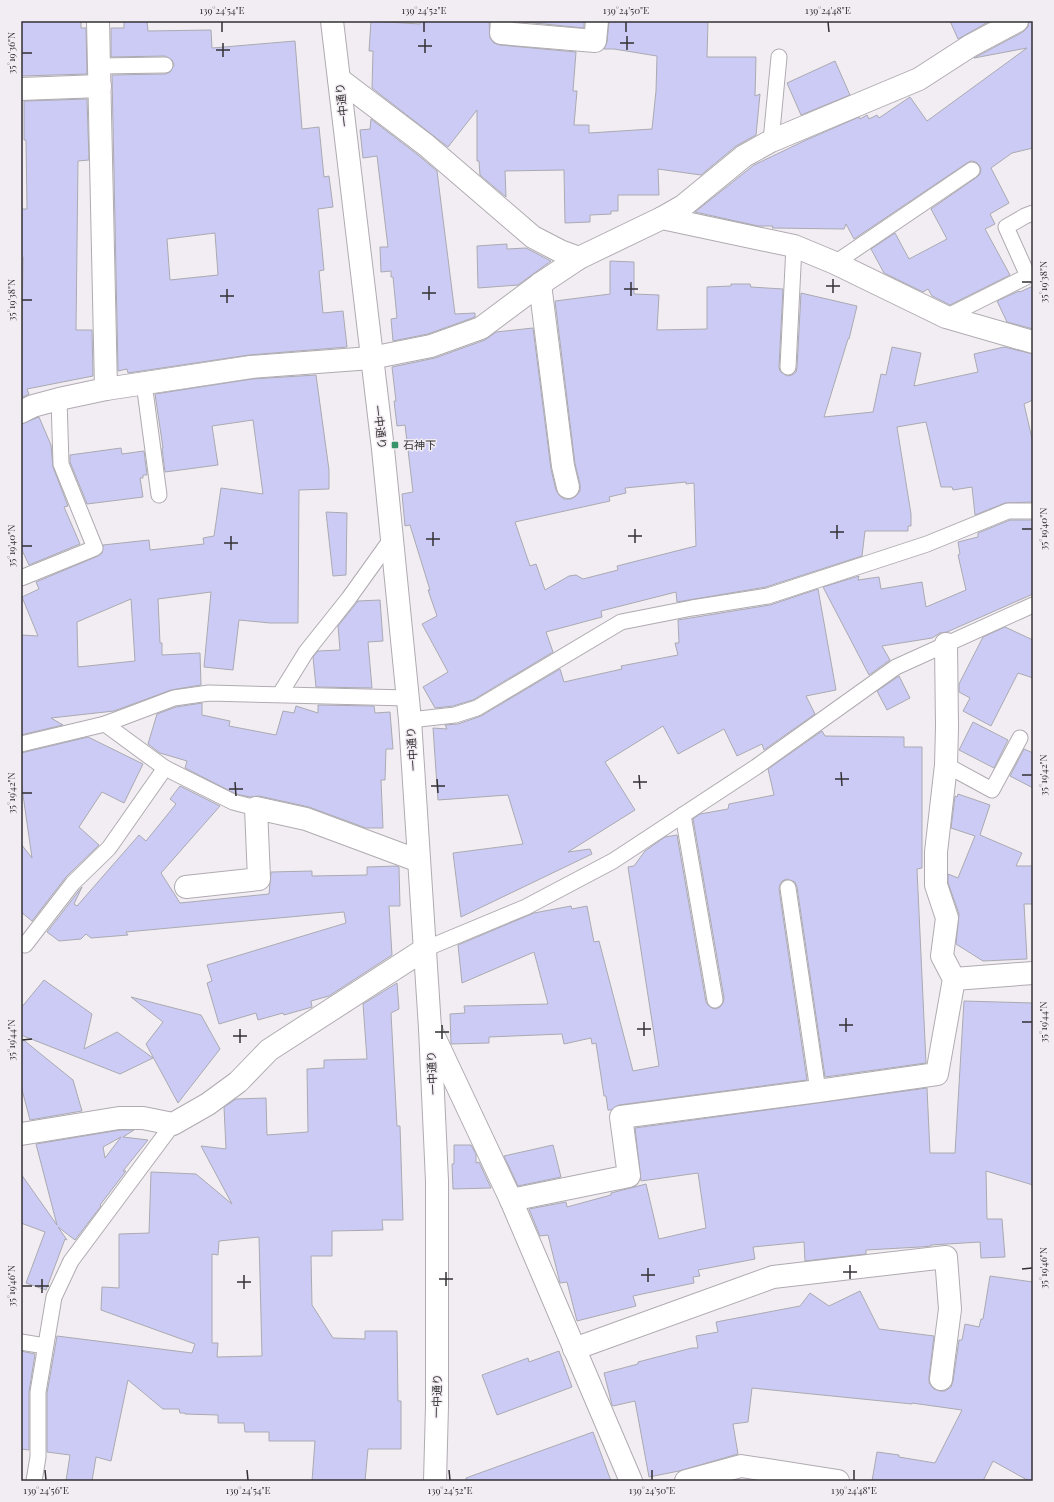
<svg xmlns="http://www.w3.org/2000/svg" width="1054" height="1502" viewBox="0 0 1054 1502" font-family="'Playfair Display','Noto Sans JP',serif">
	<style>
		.building { fill: #cccbf5; stroke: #aaaab1; fill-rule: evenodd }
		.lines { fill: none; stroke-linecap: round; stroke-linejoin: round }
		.service-casing { stroke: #b0abb1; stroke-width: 17 }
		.minor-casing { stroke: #b0abb1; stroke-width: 24 }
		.tertiary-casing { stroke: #b0abb1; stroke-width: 24 }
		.service { stroke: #fff; stroke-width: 15 }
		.minor { stroke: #fff; stroke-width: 22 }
		.tertiary { stroke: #fff; stroke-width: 22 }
		.ticks { fill: none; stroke: #333133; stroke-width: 1.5 }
		.poi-dot { fill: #37946b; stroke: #f2edf3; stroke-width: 1.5 }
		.labels { text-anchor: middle; stroke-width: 3; stroke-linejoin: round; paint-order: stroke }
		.street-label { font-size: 11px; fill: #333133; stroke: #f2edf3 }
		.poi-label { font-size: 11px; fill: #333133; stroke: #f2edf3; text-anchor: start }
		.neatline { fill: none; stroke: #333133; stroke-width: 1.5 }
		.ticks-label { font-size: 10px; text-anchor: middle; fill: #333133 }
	</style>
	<rect width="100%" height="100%" fill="#f2edf3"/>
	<g class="building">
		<path d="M21 21H81V28H86L87 74 21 76Z"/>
		<path d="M124 21H147L148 31 211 30 212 48 295 41 302 129 319 127 324 177 329 176 333 207 318 209 324 270 319 271 323 313 343 311 347 347 249 355 128 373 127 369 118 371 112 75 165 74 170 72 174 65 172 60 165 56 111 57V28H124ZM215 233 218 275 170 280 167 239Z"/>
		<path d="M371 21 420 24V21H489L490 38 494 43 500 45 576 52 573 91H577L574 125H589V133L652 129 656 91 657 56 614 49H604L607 42 609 21H708L707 57H756L755 96 760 94 756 135 736 146 701 175 658 169 659 195H618V211H611V214L590 215V222L565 223 564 170 505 171 506 197 480 175 479 161H477V110L448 147 372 88 373 51H369Z"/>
		<path d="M514 21H584V28Z"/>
		<path d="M950 21H990L958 39Z"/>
		<path d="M1029 21H1033V148L1012 153 991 168 1009 203 990 214 995 224 985 229 1010 275 950 305 932 296 928 289 923 292 884 273 871 249 895 233 909 259 947 239 931 209 977 177 980 174 981 169 979 165 976 162 971 161 967 163 854 239 846 224 844 229 772 228 773 226H758L695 212 754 165 804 141 859 117 860 119 867 115 869 119 877 115 879 118 910 97 927 121 1027 48 974 58 1023 32 1028 27Z"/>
		<path d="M835 61 850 95 801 115 787 83Z"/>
		<path d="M87 99 89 160 78 161 76 330H92L93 376 27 389 29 394 21 398 23 257H21V209H27L26 140H24V101Z"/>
		<path d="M371 119 418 155 437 171 455 314 475 313V317L428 334 393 341 391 319 397 318 393 277H391V271L381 272 380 247H388L377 156 363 158 360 130 370 129Z"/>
		<path d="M507 244V249L526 248 551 261 518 285 478 288 477 246Z"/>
		<path d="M610 261 634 262V294L659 295 657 330 707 329V287L731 286V284H750L751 287 783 289 779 367 780 371 787 376 792 375 796 372 797 367 801 293 857 306 849 339H848L824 417 873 412 881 374 886 375 892 347 921 353 914 386 978 372 974 354 1004 347 1033 354V400L1024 404 1033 443V502L1005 503 975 515 972 487 953 490 952 487H941L926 422 897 427 911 514V526H908V531H865L862 556 766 587 677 602 676 592 601 611 602 617 546 632 553 652 473 700 453 706 435 708 423 687 448 672 422 624 437 616 428 590H430L410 525 405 526 402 494 413 492 405 425 397 426 394 401H396L392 367 435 358 485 340 496 332 533 328 551 469 556 490 559 495 564 499H571L576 496 580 491V484L575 464 555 301 610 294ZM686 482V484L694 483 696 546 617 566 618 570 583 579 576 575 569 576 545 590 536 564 530 566 515 522 610 501 609 497 626 493 625 488Z"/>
		<path d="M1033 286V329L1007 322 997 301 1019 291 1020 292Z"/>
		<path d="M316 375 329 470V489L299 490 298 623H270L239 620 233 670 204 667 211 592 158 599 160 643H162V655L200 653 201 685 171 690 114 711 51 718 63 725 21 735V635L38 636 22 597 39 589 36 582 98 556 102 553 103 545 149 540 150 550 204 544 203 538 214 536 221 488 263 494 253 420 212 426 218 465 165 472 162 448H163L155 394 252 379ZM131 599 135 661 78 667 77 622Z"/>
		<path d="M39 417 51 445 53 467 68 506 64 507 80 544 29 565 21 548V424Z"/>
		<path d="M121 448 122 454 144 451 147 475H143V478H140L143 497 87 504 70 462V455Z"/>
		<path d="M326 512 347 513 346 575 333 576Z"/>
		<path d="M1010 520H1033V594L947 632 940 633 932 638 882 646 890 660 869 675 823 587 859 576 858 580 879 577 881 589 922 582 926 607 966 590 958 555 960 554 958 542 978 537V533Z"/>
		<path d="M818 589 836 690 806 696 815 714 764 750 762 744 737 756 724 729 678 754 663 726 605 762 635 810 568 852 590 849 592 854 461 917 453 853 523 844 508 795 438 800 433 728 447 729 445 725 458 724 481 716 560 669 564 682 622 669 621 666 678 655 675 643H679L678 620 770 605Z"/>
		<path d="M380 600 383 641 368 642 372 688 316 687 313 657 318 651 340 650 338 626 358 601Z"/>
		<path d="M1005 627 1033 640V678L1018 673 991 726 963 711 970 698 959 692V684L983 637Z"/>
		<path d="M899 676 910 698 887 710 877 691Z"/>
		<path d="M202 703V715L230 721 229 726 276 735 283 711 294 713 296 706 318 713V705L374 706 375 713 390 712 393 749H386L385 780H381L383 828H366L309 807 259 796 250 797 236 794 185 768 187 761 160 753 148 744 157 714 176 707Z"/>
		<path d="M973 722 1008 740 994 768 959 750Z"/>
		<path d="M822 731 825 736 904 737V747H922V868L917 869 926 1063 825 1077 797 887 795 882 787 879 782 881 780 885 779 889 807 1080 619 1105 611 1110H608L606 1096H604L596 1043 592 1044 591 1038 564 1044 562 1034 489 1037V1043L451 1044 450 1014 465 1013 464 1006 548 1004 534 952 462 983 458 945 534 913 571 906 572 909 587 906 594 942 599 941 633 1071 659 1066 628 867 634 866 645 851 665 837 677 835 706 1002 708 1005 712 1008 716 1009 720 1007 723 1003 724 998 693 819 700 814 728 809 729 804 774 795 768 769Z"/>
		<path d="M88 737 143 764 124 803 102 792 79 827 99 845 66 877 32 921 21 912V844L32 858 21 781V753Z"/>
		<path d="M1024 749 1033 753V788L1010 776Z"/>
		<path d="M180 786 220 806 161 873 180 903 269 894 271 872 312 871V876L367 875V867L396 866 399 867 400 906H389L392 955 329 996 311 1001 312 1007 284 1015 283 1013 258 1020 256 1013 219 1024 207 983 212 981 207 965 346 923 344 912 126 932 128 935 91 938 86 934 81 939 59 941 47 932 82 887 74 904 77 906 139 835 146 841 176 804 170 799Z"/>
		<path d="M958 794 990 805 980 835 1022 853 1016 866H1033V904H1024L1027 959 983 961 956 944 959 914 948 883V874L958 878 975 836 951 828 955 796 957 797Z"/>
		<path d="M44 980 92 1014 84 1049 117 1032 153 1058 120 1074 21 1035V1008Z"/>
		<path d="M397 983 399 1009 391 1013 397 1126H400L403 1220H382L383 1230 332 1231V1256H311L312 1305 333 1338 365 1339V1331H397L398 1401H401V1449H368L365 1481H312L315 1441H269V1432H245L244 1423H218V1415L185 1414V1413H180L179 1409H163L128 1380 111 1461 96 1457 92 1481H66L70 1455 47 1452V1393L57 1336 192 1353 195 1344 101 1310 102 1287 119 1288V1234L149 1233 151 1172 196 1174 232 1204 201 1146 226 1149 224 1107 236 1099 266 1098 267 1135 308 1132 307 1069 324 1068V1060L367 1059 363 1004ZM259 1237 262 1356 217 1357 218 1343H212V1254L218 1255 219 1241Z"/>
		<path d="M131 997 201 1015 220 1049 178 1103 146 1044 163 1022Z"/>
		<path d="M964 1001 1033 1003V1185L986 1171 987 1219H1002L1005 1257 981 1258 980 1242 931 1245V1246L920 1247 866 1250V1254L805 1261 804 1242 753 1247 755 1259 698 1270 700 1276 693 1277 694 1283 633 1296 636 1306 577 1321 567 1282 560 1283 548 1235 540 1236 529 1209 566 1202 567 1207 611 1195V1193L646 1184 659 1239 706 1228 698 1173 641 1181 635 1128 927 1088 930 1153H955Z"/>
		<path d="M21 1038 73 1080 82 1111 30 1120 21 1086Z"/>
		<path d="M120 1130H134L123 1137 148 1140 123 1171H126L100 1205 101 1206 75 1240 58 1227 67 1240 65 1239 46 1290 26 1283 45 1232 21 1223V1174L57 1225 36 1144ZM121 1137 105 1158 103 1147Z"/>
		<path d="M454 1145H471L476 1154V1163L479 1162 491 1188 453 1189 452 1164H454Z"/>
		<path d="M553 1145 561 1177 518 1186 504 1156Z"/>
		<path d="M990 1276 1033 1282V1481H1029L993 1461 983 1481H872L877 1452 899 1455V1457L935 1463 962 1410 912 1403V1404L752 1388 748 1422 733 1424 738 1454 679 1471 649 1477 635 1401 613 1406 612 1405 604 1373 638 1364V1362L692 1348H698L696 1336 718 1332 716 1322 800 1306 810 1293 829 1306 860 1291 879 1329 934 1336 929 1377V1383L934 1389 940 1391H945L951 1387 953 1381 959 1340H962L965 1324 979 1327 981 1319H983Z"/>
		<path d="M21 1351 35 1354 29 1392V1450L21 1449Z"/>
		<path d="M559 1351 572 1387 497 1415 482 1375 528 1358 529 1362Z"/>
		<path d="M593 1432 611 1481H466V1478Z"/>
	</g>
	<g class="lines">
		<g class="service-casing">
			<g id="service">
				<path d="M99 66 165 65"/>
				<path d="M771 141 779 57"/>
				<path d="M835 263 972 170"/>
				<path d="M946 317 1028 276 1006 227 1025 216 1033 213"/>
				<path d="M788 367 794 246"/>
				<path d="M144 383 159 495"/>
				<path d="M21 578 95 548 61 464 59 399"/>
				<path d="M280 694 306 652 349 598 392 538"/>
				<path d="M410 720 455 715 477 708 621 622 692 608 768 596 927 544 1008 511H1033"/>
				<path d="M105 724 165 768 233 802 256 808"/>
				<path d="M21 744 105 724 174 698 209 693 408 698"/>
				<path d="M946 765 992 790 1020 738"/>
				<path d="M683 815 715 1000"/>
				<path d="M788 888 818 1091"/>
				<path d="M25 945 73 883 109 848 165 768"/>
				<path d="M425 949 526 907 613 861 756 767 896 667 1033 605"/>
				<path d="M21 1342 45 1346"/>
				<path d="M34 1481 38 1457V1392L54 1297 71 1261 173 1124"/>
			</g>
		</g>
		<g class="minor-casing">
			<g id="minor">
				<path d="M98 21 106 389"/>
				<path d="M502 21 501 33 595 41 597 21"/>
				<path d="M339 79 426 145 533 237 560 251 579 258"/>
				<path d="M21 89 100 86"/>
				<path d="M662 218 683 206 744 156 771 141 919 79 970 46 1017 21"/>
				<path d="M540 284 563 466 568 487"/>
				<path d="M21 412 33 406 59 399 106 389 251 367 371 358 431 346 481 328 540 284 579 258 662 218 794 246 835 263 946 317 1033 342"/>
				<path d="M186 887 259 879 256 808 306 819 419 861"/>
				<path d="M954 979 1033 973"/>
				<path d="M430 1028 511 1200 631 1481"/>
				<path d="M21 1134 119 1118H143L173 1124 208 1104 238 1082 269 1050 425 949"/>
				<path d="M511 1200 629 1176 621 1117 818 1091 937 1074 954 979 942 956 947 918 936 885V852L946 765 947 727 946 644"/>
				<path d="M574 1349 773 1277 946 1257 950 1309 941 1379"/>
				<path d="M686 1481 741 1466 838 1481"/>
			</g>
		</g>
		<g class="tertiary-casing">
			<path id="tertiary" d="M332 21 383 449 410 720 430 1028 437 1181V1406L435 1481"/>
		</g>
		<use href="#service" class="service"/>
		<use href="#minor" class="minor"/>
		<use href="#tertiary" class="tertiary"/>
	</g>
	<path class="ticks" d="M222 22V32M424 22V32M626 22V32M828 22 829 32M627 36V50M425 39V53M223 43V57M620 43H634M418 46H432M216 50H230M22 53H32M833 279V293M631 282V296M1022 282H1032M429 286V300M826 286H840M227 289V303M624 289H638M422 293H436M220 296H234M22 300H32M837 525V539M635 529V543M1022 529H1032M433 532V546M830 532H844M231 536V550M628 536H642M426 539H440M224 543H238M22 546H32M841 772 842 786M639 775 640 789M1022 775H1032M437 779 438 793M835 779H849M235 782 236 796M633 782H647M431 786H445M229 789H243M22 793H32M846 1018V1032M644 1022V1036M1022 1022H1032M442 1025V1039M839 1025H853M240 1029V1043M637 1029H651M435 1032H449M233 1036H247M22 1040 32 1039M850 1265V1279M648 1268V1282M1022 1269 1032 1268M446 1272V1286M843 1272H857M244 1275V1289M641 1275H655M42 1279V1293M439 1279H453M237 1282H251M22 1286H32M35 1286H49M45 1470 46 1480M247 1470 248 1480M449 1470 450 1480M652 1470V1480M854 1470V1480"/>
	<rect class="poi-dot" x="391" y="441" width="8" height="8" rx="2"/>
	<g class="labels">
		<g class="street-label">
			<text transform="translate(342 105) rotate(-97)" y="4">一中通り</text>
			<text transform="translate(380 427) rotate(83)" y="4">一中通り</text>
			<text transform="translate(412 749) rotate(-94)" y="4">一中通り</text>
			<text transform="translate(432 1073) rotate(-93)" y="4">一中通り</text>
			<text transform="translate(437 1396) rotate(-89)" y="4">一中通り</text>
		</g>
		<g class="poi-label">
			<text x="403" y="449">石神下</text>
		</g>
	</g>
	<rect width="1054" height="1502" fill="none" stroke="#f2edf3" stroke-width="44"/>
	<rect x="22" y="22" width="1010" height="1458" class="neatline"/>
	<g class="ticks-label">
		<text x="222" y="14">139°24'54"E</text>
		<text x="424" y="14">139°24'52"E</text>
		<text x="626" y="14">139°24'50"E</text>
		<text x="828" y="14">139°24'48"E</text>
		<text transform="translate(11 53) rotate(-90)" y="4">35°19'36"N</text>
		<text transform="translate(1043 282) rotate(-90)" y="4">35°19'38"N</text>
		<text transform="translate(11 300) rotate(-90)" y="4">35°19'38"N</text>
		<text transform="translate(1043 529) rotate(-90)" y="4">35°19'40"N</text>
		<text transform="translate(11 546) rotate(-90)" y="4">35°19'40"N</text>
		<text transform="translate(1043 775) rotate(-90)" y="4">35°19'42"N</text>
		<text transform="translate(11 793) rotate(-90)" y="4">35°19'42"N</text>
		<text transform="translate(1043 1022) rotate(-90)" y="4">35°19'44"N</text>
		<text transform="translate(11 1040) rotate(-90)" y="4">35°19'44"N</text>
		<text transform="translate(1043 1268) rotate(-90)" y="4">35°19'46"N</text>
		<text transform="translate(11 1286) rotate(-90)" y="4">35°19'46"N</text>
		<text x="46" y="1494">139°24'56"E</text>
		<text x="248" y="1494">139°24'54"E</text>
		<text x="450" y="1494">139°24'52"E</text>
		<text x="652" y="1494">139°24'50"E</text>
		<text x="854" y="1494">139°24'48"E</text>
	</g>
</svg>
